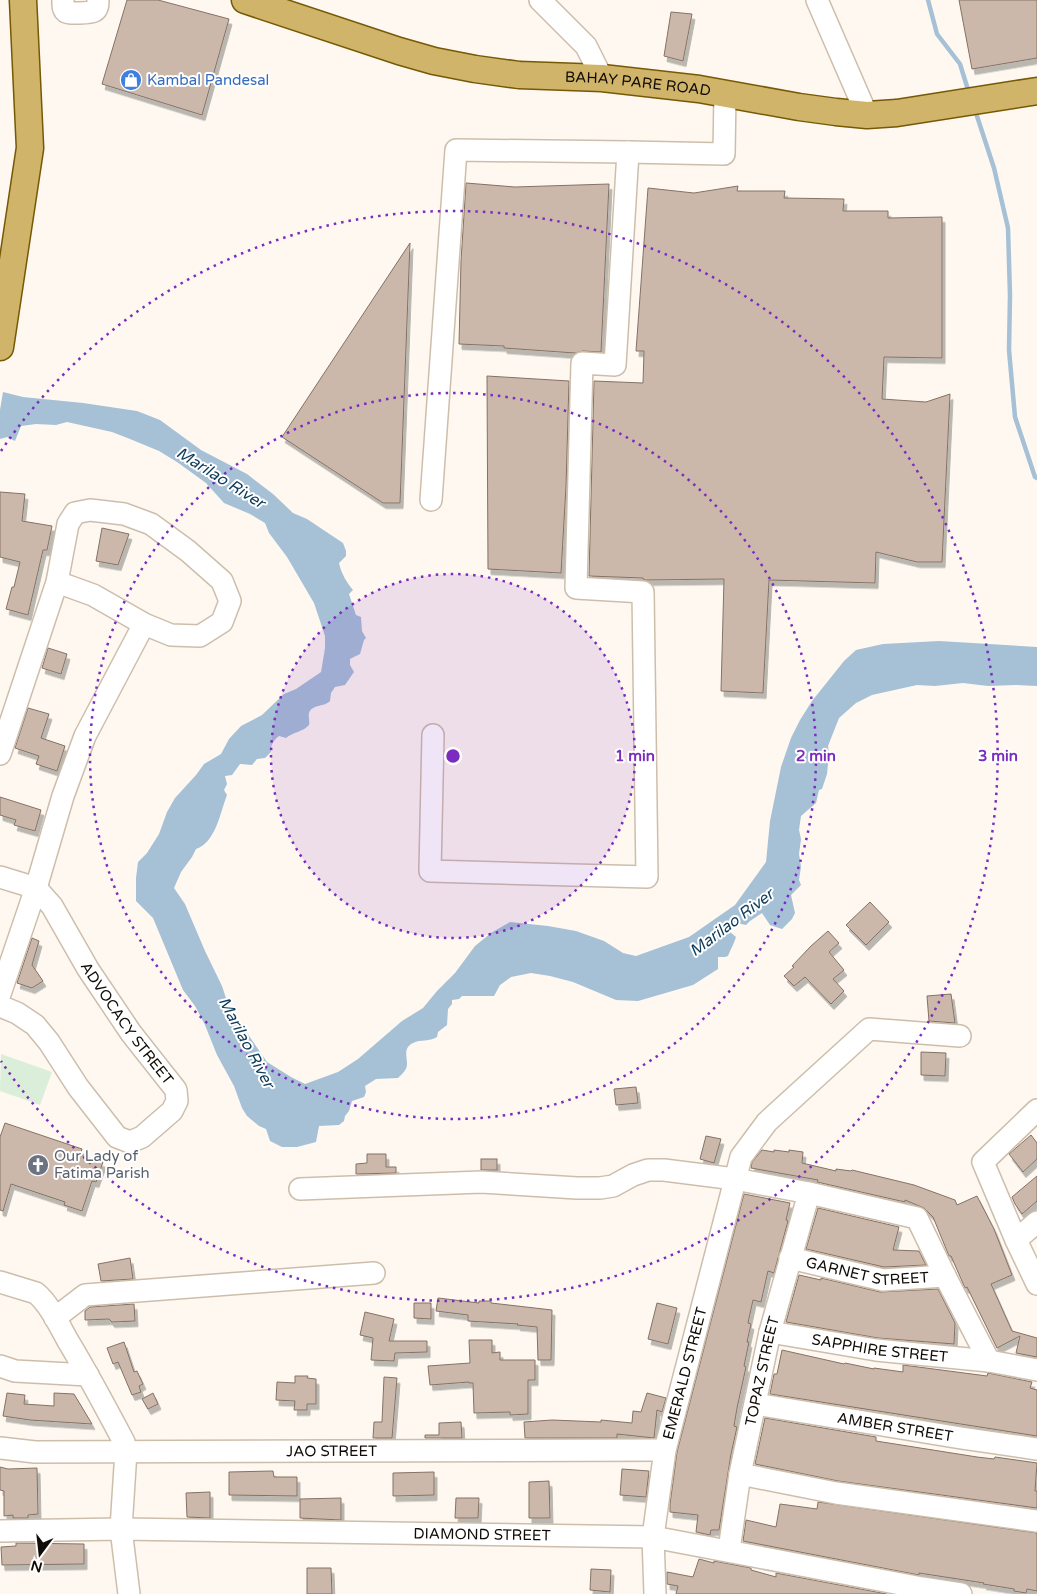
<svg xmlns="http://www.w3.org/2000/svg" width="1037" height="1594" viewBox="0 0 1037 1594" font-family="'Varela Round',sans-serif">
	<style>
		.green { fill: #dbeeda }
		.water { fill: #a6c0d6 }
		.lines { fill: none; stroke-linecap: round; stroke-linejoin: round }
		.stream { stroke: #a6c0d6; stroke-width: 4.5 }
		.building { fill: #ccb8aa; stroke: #847265; filter: url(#shadow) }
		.minor-casing { stroke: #cdbeac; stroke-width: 24 }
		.major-casing { stroke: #775805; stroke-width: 29 }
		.minor { stroke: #fff; stroke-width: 21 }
		.major { stroke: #cfb469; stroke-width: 26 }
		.ring { fill: none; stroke: #7b2cbf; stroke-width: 2.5; stroke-dasharray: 2.5 5 }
		.labels { text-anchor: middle; stroke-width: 4; stroke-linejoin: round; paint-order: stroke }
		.shop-label { font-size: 15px; fill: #366cbe; stroke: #fff; text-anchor: start }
		.street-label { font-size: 15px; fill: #100b05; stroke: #fff }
		.worship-label { font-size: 15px; fill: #5b616d; stroke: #fff; text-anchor: start }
		.water-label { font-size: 16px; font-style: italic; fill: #0d3b5a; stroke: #fff }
		.centre { fill: #7b2cbf; stroke: #fff; stroke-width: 2.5 }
		.ring-label { font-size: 15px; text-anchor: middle; font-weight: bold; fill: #7b2cbf; stroke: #fff; stroke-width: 4; stroke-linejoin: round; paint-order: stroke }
	</style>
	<defs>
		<filter id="shadow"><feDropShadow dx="3" dy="5.5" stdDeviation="0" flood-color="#0004"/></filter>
	</defs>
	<rect width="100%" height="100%" fill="#fef8f0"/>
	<path class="green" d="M1 1054 52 1072 40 1105 0 1091Z"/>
	<path class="water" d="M3 392 23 397 83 403 137 411 160 420 201 450 247 474 273 494 293 513 307 519 343 543 346 551V556L339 563C341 573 347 583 353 590L349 594 356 615 361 617 362 631 366 638 364 640 360 654 350 659V665L354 672 345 685 335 687 331 693 330 701C325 707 312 704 309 713 308 716 310 722 309 725 303 732 293 732 286 738L279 736C273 741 271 744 271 752L265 758 257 759 252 765 240 764 232 775 225 776 227 784 224 790 227 795C220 813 216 842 196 849L192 857 181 872 174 888 185 904 205 951 222 986 229 1007 267 1062 291 1077 305 1084 338 1072 358 1059 402 1021 423 1008 437 991 455 973 475 946 491 933 510 922 548 926 576 931 604 941 623 953 636 956 689 937 735 905 766 862 770 821 781 767 791 738 800 720 812 701 844 661 856 650 883 644 939 641 1037 647V686L1016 685 988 686 963 683 935 686 917 685 872 695 856 703 839 718 828 746 829 754 827 774 822 789 819 790 816 803 801 816 799 830 801 839 799 854 801 867 799 880 801 885 791 895 795 913 792 919 782 929 770 925 762 913 750 921 746 925 736 923 730 927 729 931 736 937C734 944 730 950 728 956L725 957H718V969L693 985 638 1001 616 1000 573 982 550 976 531 973 511 977 500 985 494 996H462L459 999 452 1000V1004L448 1009 447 1025 438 1032 437 1037C429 1042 421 1039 413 1043 403 1048 407 1056 407 1064 407 1070 402 1074 398 1078L376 1079 365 1086 366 1092 364 1097 352 1101 349 1111 345 1116 344 1121 339 1125 319 1126 316 1142 297 1147H282L270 1141 266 1129 259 1126 247 1116 242 1108 234 1086 217 1055 205 1025 195 1006 183 990 153 918 136 901V878L138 862 147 853 159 834 167 812 175 798 196 775 204 764 221 754 229 739 241 726 262 715 284 694 296 689 321 672 325 648V636L314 603 287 557 269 533 265 523 250 514 224 503 206 483 177 462 159 451 130 439 112 432 67 422 56 425 36 424 21 426 15 441 7 437 0 439V410Z"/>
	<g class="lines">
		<g class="stream">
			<path d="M928 0 937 34 960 64 969 93"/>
			<path d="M975 110 994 168 1008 228 1010 295 1009 350 1015 417 1035 477 1037 478"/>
		</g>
	</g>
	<g class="building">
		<path d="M127 0H158L229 19 202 115 102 84Z"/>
		<path d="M959 0H1037V58L972 69Z"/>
		<path d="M671 12 692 14 683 61 664 56Z"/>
		<path d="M466 183 515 187 609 184 601 352 583 351 575 353 504 348V346L459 344 461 261Z"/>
		<path d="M738 186 737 191H785L784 198 844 199 843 211H888V218L942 217V358L884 357 882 399 926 402 950 394 942 562H917L876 552 875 583 769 580 763 693 721 691 724 579 644 580 643 578 589 576 594 381 643 383 644 351H636L648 188 694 193Z"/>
		<path d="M410 243 400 503H383L282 437Z"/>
		<path d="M487 376 569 381 566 486 561 573 488 569Z"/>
		<path d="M0 492 25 494 22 521 52 526 47 550H43L28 615 6 609 12 587H14L20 562 0 557Z"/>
		<path d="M102 528 129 534 118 565 96 561Z"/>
		<path d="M48 648 67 654 61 674 42 668Z"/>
		<path d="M28 708 49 714 41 738 65 746 57 771 36 764 39 756 15 748Z"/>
		<path d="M0 797 41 810 35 831 14 825 16 820 0 815Z"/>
		<path d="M870 902 889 922 866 945 846 925Z"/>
		<path d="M828 931 839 943 829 952 844 970 833 979 844 991 831 1004 805 977 794 986 784 976 794 967 792 966 811 946Z"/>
		<path d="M32 938 39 941 32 965 43 981 32 988 17 983Z"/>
		<path d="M951 994 955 1023 929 1021 927 996Z"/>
		<path d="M921 1052 946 1053 945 1076 921 1075Z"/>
		<path d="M636 1087 638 1103 616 1105 614 1089Z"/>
		<path d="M5 1123 82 1149 80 1155 103 1162 96 1182 92 1181 82 1211 64 1205 65 1202 11 1184 3 1211 0 1210V1137Z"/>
		<path d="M1031 1135 1037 1143V1159L1023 1172 1009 1154Z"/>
		<path d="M706 1136 721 1139 714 1163 700 1159Z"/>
		<path d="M762 1150 774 1152V1150L789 1152V1150L803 1152 802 1163 836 1171V1169L851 1171 852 1170 914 1185 955 1200 957 1205 977 1196 994 1229 1012 1275 991 1284 1012 1331 1037 1338V1357L1016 1353 1020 1336 997 1348 967 1287 965 1288 951 1256H949L933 1217 924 1208 905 1200V1202L817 1182 818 1180 751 1168 752 1162Z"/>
		<path d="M367 1154H386V1167H396V1173L356 1174V1164L367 1163Z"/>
		<rect x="481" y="1159" width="16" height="11"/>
		<path d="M1037 1176V1201L1022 1214 1015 1204 1012 1197Z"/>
		<path d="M744 1194 790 1203 786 1220 788 1221 774 1273 768 1271 761 1302 753 1300 748 1323 751 1324 747 1342H749L744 1366 746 1367 737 1408 734 1426 737 1427 731 1454 719 1530H711L710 1535 696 1532 698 1515 670 1512V1504L677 1452Z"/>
		<path d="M818 1208 899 1227 893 1250 919 1251 926 1265 884 1267 806 1249Z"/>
		<path d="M130 1258 133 1279 101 1281 98 1264Z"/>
		<path d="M799 1275 821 1280V1278L880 1292 938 1289 955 1323 954 1344 878 1338 786 1322Z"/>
		<path d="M438 1298 479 1303V1301H491V1303L552 1310 551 1360H538L537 1327 517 1325 518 1324 468 1321V1315L436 1311Z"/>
		<path d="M414 1303H431V1319L414 1318Z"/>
		<path d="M657 1303 677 1308 668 1344 648 1339Z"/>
		<path d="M134 1304 135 1321 112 1322 109 1319 85 1320V1311L90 1307Z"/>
		<path d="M365 1312 394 1319 389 1341H427V1352L395 1353 394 1361 371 1360 373 1338 360 1335Z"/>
		<path d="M469 1340H492V1353L500 1352V1360H535V1380H528V1414L510 1415V1412L474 1413 473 1383H469V1382L430 1385 428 1366 470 1363Z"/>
		<path d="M124 1342 134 1372 137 1371 143 1384 139 1386 141 1392 132 1395 118 1362 113 1364 107 1348Z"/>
		<path d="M782 1350 844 1364 845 1363 874 1369V1368L903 1372V1365L987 1376 988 1373 1032 1382 1030 1388 1037 1390V1436L770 1394 774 1374H777Z"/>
		<path d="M295 1376H308L307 1378 316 1379V1404H307V1410H294L295 1401 276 1400 277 1382 295 1383Z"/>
		<path d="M384 1377 397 1378 392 1438H373L374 1422H382Z"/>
		<path d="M7 1393 25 1395 24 1404 54 1406V1393L74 1394 92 1424 30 1420 3 1416Z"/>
		<path d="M153 1393 158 1404 148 1409 142 1399Z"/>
		<path d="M647 1393 666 1398 662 1412 657 1410 654 1438 617 1434V1438H525L524 1422 552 1420 601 1422V1420L632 1423 633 1411 641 1412Z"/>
		<path d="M765 1418 876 1437V1441L977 1457 994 1459 995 1457 1037 1463 1035 1491H1037V1508L838 1481 755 1464Z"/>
		<path d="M461 1422 462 1438H425V1435H439V1423Z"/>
		<path d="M0 1467 8 1469 37 1468 38 1514 28 1515V1518H13V1515L4 1516V1491L0 1490Z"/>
		<path d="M622 1469 649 1471 646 1497 620 1495Z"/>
		<path d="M273 1471 274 1477H297V1496L229 1495V1472Z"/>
		<path d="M434 1472V1495L393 1496V1473Z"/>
		<path d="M549 1481 550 1518H529V1482Z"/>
		<path d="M210 1492V1518L187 1517 186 1493Z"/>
		<path d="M341 1498V1520L300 1518V1499Z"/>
		<path d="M456 1498H479L478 1518H455Z"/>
		<path d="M818 1502 1037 1533V1591L1027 1589 1026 1593 1014 1591V1589L983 1584 984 1583 919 1573V1575L743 1541 746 1520 776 1527 780 1504 817 1509Z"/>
		<path d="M16 1543 84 1544V1564L2 1565 1 1547 16 1546Z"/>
		<path d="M699 1559 714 1563V1561L751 1568V1570L776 1577V1573L887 1594H676L678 1586 667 1584V1572L693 1577Z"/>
		<path d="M307 1568H331L332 1594H307Z"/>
		<path d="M591 1569 611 1570 610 1592 590 1590Z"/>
	</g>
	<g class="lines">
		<g class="minor-casing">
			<g id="minor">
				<path d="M63 0C63 4 62 9 66 12 69 14 90 13 94 11 98 9 98 4 98 0"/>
				<path d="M540 0 586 46 602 78"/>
				<path d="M817 0 867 115"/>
				<path d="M431 500 456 150 628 152"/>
				<path d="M433 735 430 871 647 877 643 592 576 588 582 363 615 365 628 152 724 154 725 94"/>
				<path d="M0 754 57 582 68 524 75 513 90 510 124 514 151 524 188 551 222 581 230 601 222 622 200 636 171 635 144 624 93 595 57 582"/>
				<path id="s1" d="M0 877 36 888 52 906 88 969 131 1033 176 1090 177 1101 172 1111 142 1137 130 1142 117 1137 78 1087 49 1042 35 1025 17 1013 0 1006"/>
				<path d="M0 994 36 888 63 796 85 736 144 624"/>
				<path d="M1037 1110 983 1162 1016 1240 1037 1284"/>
				<path d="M300 1189 481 1182 577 1188H600L613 1186 633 1175 648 1170H664L735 1179 809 1193 917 1218 945 1276 989 1361"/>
				<path d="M1016 1240 1037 1222"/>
				<path id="s2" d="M790 1258 883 1280 945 1276"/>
				<path d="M0 1282 36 1293C50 1305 59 1325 68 1341 88 1374 106 1408 124 1442L126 1451 121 1529 129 1594"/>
				<path d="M55 1318 85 1295 374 1273"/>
				<path id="s3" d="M770 1332 876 1350 989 1361 1037 1370"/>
				<path d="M0 1366 15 1371 88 1375"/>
				<path id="s4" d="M755 1404 961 1438 1037 1449"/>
				<path id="s5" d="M0 1448 35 1452 665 1450"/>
				<path d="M740 1474 836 1493 1037 1521"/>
				<path id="s6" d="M0 1531 121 1529 653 1537 922 1588 961 1594"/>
				<path id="s7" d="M729 1550 740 1474 770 1332 809 1193"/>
				<path id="s8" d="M655 1594 653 1537 665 1450 741 1157 767 1122 869 1029 960 1036"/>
			</g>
		</g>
		<g class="major-casing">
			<g id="major">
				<path id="s9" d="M245 0 399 51 434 61 475 69 519 75 602 78 699 89 799 107 836 112 867 115 897 113 1037 91"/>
				<path d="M0 347 30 148 23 0"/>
			</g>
		</g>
		<use href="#minor" class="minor"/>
		<use href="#major" class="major"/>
	</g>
	<circle cx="453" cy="756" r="182" fill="#7b2cbf" fill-opacity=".12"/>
	<g class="ring">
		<circle cx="453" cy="756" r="182"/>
		<circle cx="453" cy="756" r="363"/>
		<path d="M1 451A545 545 0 1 1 1 1061"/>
	</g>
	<defs>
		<g id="shop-disc" transform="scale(1.125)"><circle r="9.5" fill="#3f7fe0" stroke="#fff"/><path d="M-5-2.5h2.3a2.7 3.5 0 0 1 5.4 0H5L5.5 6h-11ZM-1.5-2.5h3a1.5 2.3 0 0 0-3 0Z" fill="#fff"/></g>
		<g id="church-disc" transform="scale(1.125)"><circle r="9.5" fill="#6b7280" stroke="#fff"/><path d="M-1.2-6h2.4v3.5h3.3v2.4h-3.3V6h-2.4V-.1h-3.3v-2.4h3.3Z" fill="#fff"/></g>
	</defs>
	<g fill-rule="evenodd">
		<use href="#shop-disc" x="131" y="80"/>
		<use href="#church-disc" x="38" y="1165"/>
	</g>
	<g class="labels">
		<g class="shop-label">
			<text x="147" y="85">Kambal Pandesal</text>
		</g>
		<g class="street-label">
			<text dy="5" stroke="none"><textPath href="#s9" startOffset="404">BAHAY PARE ROAD</textPath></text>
			<text dy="5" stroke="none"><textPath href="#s1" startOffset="201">ADVOCACY STREET</textPath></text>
			<text dy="5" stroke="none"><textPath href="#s2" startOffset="79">GARNET STREET</textPath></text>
			<text dy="5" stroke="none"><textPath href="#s3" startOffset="111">SAPPHIRE STREET</textPath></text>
			<text dy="5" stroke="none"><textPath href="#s7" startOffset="182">TOPAZ STREET</textPath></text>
			<text dy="5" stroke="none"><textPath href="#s8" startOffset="224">EMERALD STREET</textPath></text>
			<text dy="5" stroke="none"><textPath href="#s4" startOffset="142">AMBER STREET</textPath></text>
			<text dy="5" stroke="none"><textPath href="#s5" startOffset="332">JAO STREET</textPath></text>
			<text dy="5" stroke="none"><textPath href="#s6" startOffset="482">DIAMOND STREET</textPath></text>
		</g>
		<g class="worship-label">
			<text x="54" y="1161">Our Lady of<tspan x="54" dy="17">Fatima Parish</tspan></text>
		</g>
		<g class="water-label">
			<text transform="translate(221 477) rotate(32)" y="6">Marilao River</text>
			<text transform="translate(731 922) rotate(-37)" y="6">Marilao River</text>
			<text transform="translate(247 1042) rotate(62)" y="6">Marilao River</text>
		</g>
	</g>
	<circle cx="453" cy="756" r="8" class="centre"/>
	<g class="ring-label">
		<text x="635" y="761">1 min</text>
		<text x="816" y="761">2 min</text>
		<text x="998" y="761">3 min</text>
	</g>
	<g transform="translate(40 1554) rotate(195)" stroke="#ffffff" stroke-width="4" paint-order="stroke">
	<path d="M0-4L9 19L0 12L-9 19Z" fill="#100b05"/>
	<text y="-8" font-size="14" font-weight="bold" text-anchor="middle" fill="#100b05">N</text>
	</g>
</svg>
